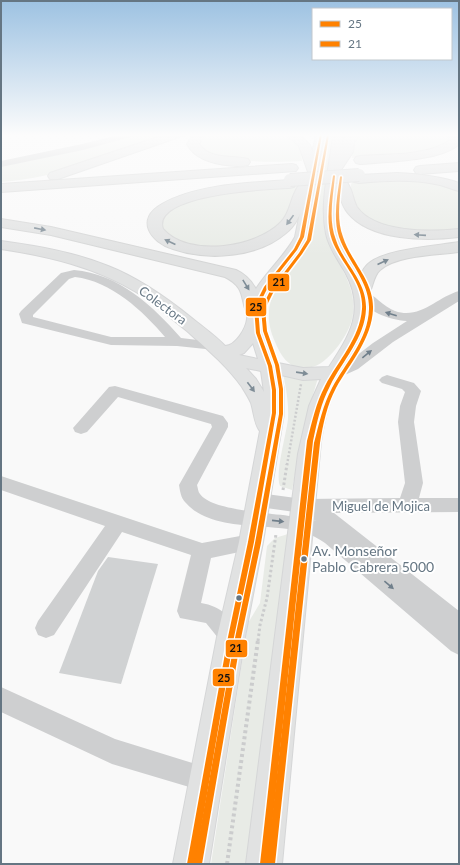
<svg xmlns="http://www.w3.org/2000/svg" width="460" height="865" viewBox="0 0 460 865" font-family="Lato,sans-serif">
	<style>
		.green { fill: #e8ebe6 }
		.building { fill: #d0d2d3 }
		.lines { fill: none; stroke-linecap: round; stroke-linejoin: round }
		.major-casing { stroke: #d5d6d7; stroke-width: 2 }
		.highway-casing { stroke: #d5d6d6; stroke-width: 2 }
		.path-far2 { stroke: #cbcccd; stroke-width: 2.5; stroke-dasharray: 2 2; stroke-linecap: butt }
		.path-far1 { stroke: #cbcccd; stroke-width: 3; stroke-dasharray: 2.5 2.5; stroke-linecap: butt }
		.path { stroke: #cbcccd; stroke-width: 4; stroke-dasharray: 3 3; stroke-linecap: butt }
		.minor { fill: #cecfd0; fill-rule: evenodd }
		.major { fill: #e1e2e2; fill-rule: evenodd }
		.highway { fill: #e1e2e2; fill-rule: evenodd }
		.highway-bridge-casing { stroke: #d5d6d6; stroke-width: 14; stroke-linecap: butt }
		.highway-bridge { stroke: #e1e2e2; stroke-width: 12 }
		.bus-1-casing { stroke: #fff; stroke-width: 3 }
		.bus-2-casing { stroke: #fff; stroke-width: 3 }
		.bus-1 { fill: #ff8100; fill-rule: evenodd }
		.bus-2 { fill: #ff8100; fill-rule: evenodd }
		.oneway { fill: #7e8c96 }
		.oneway2 { fill: #707f8b }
		.bus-dot { fill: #657683; stroke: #fff; stroke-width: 1.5 }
		.labels { text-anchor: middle; stroke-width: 4; stroke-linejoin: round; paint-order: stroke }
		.street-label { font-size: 13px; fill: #657683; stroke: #fff }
		.near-bus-label { font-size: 14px; fill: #657683; stroke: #fff; text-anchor: start }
		.line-badge { stroke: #fff; stroke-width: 1.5 }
		.pale-badge-label { font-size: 11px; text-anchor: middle; font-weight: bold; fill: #111 }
	</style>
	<rect width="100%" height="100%" fill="#f9f9f9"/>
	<g class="green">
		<path d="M140 134H173C118 153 60 178 1 182V166L85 149Z"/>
		<path d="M204 134H286L300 146 302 161C282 162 207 165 198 143Z"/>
		<path d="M327 134H332L331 141C329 171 319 203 325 232 327 244 334 254 340 265 358 298 360 320 334 351 324 362 316 369 301 368 288 367 280 354 276 344 261 313 271 291 291 267 298 258 305 249 309 239 315 222 316 203 319 185 322 168 326 151 327 134Z"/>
		<path d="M358 134H448L449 141 435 149 421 151 352 158 353 145Z"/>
		<path d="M406 180 432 182 459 190V229C430 235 365 233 354 199 352 193 349 188 352 182Z"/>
		<path d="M297 185C296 202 285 222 271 232 246 248 200 253 173 238 169 236 166 232 162 229 162 225 161 220 163 216 176 194 271 188 297 185Z"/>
		<path d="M283 373 318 378 305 421 292 490 280 486C275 472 286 436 288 419 289 403 286 389 283 373Z"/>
		<path d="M288 534 246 864H211L248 623 260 603 267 546 275 538Z"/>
	</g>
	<path class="building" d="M108 557 158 564 121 684 59 673 98 571Z"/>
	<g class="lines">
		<g class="major-casing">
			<path id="major" d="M316 134H326L309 237C298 260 270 284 264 307 260 325 272 347 278 363L303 368 329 367C350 335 366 310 345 272 338 260 329 248 326 234 319 202 330 166 333 134H343C342 166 332 202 340 234 347 261 373 280 372 309 371 338 349 361 337 386 328 403 324 422 321 441L282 864H246L298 454 309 406 321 379 303 380 281 375 284 390V413L263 542 245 637 209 864H173L217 637 239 542 260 431C254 424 254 412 251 403 249 398 245 392 242 387 227 366 206 348 187 331 170 318 154 303 136 292 95 267 48 256 1 249V241C37 246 74 252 108 266 139 278 167 298 193 319 204 328 216 336 225 346 236 346 246 328 247 319 248 315 247 310 248 306 256 280 282 261 295 237ZM253 343 258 359 239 355 244 353ZM246 368 261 371 264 392 256 379Z"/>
		</g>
		<g class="highway-casing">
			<g id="highway">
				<path d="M167 134H184L182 136 58 179H50L48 176 50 173Z"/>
				<path d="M193 134H205L199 144C210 160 232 155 248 159L250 162 248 165C234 168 210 164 198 156 193 153 190 149 187 144Z"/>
				<path d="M286 134H299L310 145 320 173C316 179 312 184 309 191 302 206 300 222 286 233 257 258 208 261 173 249 150 242 135 219 162 204 197 184 249 183 289 180L294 181 295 184 294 187 289 188C268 189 151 194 163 229 188 258 256 248 281 222 289 214 290 202 295 192 298 185 304 178 308 172L299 146Z"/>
				<path d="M347 134H359L354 143 353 152 341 170C344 177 348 183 351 190 353 195 354 202 357 207 375 233 431 232 459 229V237C426 241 371 241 348 213 342 206 341 199 338 191 336 184 332 178 329 171L341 152 342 143Z"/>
				<path d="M447 134H459V144C442 161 384 162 360 164L356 163 354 160 356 157 360 156C387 154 426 156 449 141V138Z"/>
				<path d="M459 163V171L420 174 416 173 414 170 416 167 420 166Z"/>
				<path d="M292 164 296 165 298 168 296 171 1 192V184Z"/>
				<path d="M397 173C418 174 439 176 459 183V191C451 189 443 185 435 184 410 179 384 181 359 183L354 182 353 179 354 176 359 175Z"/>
				<path d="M1 219 51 227 236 270C255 279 260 296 265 315L262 319 256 320 250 319C238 302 249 289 225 277L51 235 1 227Z"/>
				<path d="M459 242V252C438 255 396 255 380 270 373 276 373 288 368 296L362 297 356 296 354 292C357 283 360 272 367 265 382 249 437 246 459 242Z"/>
			</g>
		</g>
		<path class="path-far2" d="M287 465 301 384"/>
		<g class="path-far1">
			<path d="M283 490 287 464"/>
			<path d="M258 641 260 625 267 598 276 534"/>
		</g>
		<path class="path" d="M227 864 258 640"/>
		<g class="minor">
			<path d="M122 134H136L135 136 83 150 1 167V161L82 144Z"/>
			<path d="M74 270C119 274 153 306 181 338L215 342 220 343 222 346 220 349 215 350 177 346 111 345 22 323 19 314 21 311 61 273ZM75 277C111 281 143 311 165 337H111L33 317V315L69 279Z"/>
			<path d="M363 291C375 294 383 307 395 311 420 320 437 297 459 291V301L393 342 358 369 347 374 334 378 329 376 326 373 329 370 347 363 373 343 407 321C388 320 367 311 356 295L358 292Z"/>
			<path d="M387 375 414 383 421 391 416 406 414 422 423 483 419 498H459V512L334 513 459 611V655L451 651 325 543C319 539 312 535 306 533 271 522 211 533 185 502 181 498 180 491 179 485L212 427 211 424 118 397 87 432 81 434 75 432 73 428 109 387 115 386 223 416 228 423V427L197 485C198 488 198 492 200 494 214 514 290 512 316 521L302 513 259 507 252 505 250 500 252 495 259 493 303 499 400 498 405 483 398 422 400 406 405 392 402 389 382 383 379 380 382 377Z"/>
			<path d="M1 476 202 543 251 534 258 536 261 542 258 548 211 558 201 603C221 606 234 619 242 637L239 644 231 647 223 644 206 623 180 618 177 611 191 555 122 532 54 635 46 638 38 635 35 628 38 621 105 526 1 490Z"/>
			<path d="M1 687 115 739 215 770 219 779 215 788 206 792 112 764 1 712Z"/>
		</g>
		<use href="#major" class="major"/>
		<use href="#highway" class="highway"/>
		<g class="highway-bridge-casing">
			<path id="highway-bridge" d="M290 180 359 175"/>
		</g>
		<use href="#highway-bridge" class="highway-bridge"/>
		<g class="bus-1-casing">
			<g id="bus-1">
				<path d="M320 134H322L304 237 297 250 268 287 258 307 260 333 272 366 276 390V413L254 542 234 637 195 864H187L228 637 248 542 272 413V390L268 366 256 333 254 307 264 287 294 249 300 237Z"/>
				<path d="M334 175 335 176C333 197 328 220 336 240 344 264 367 281 366 309 365 338 342 361 330 386 321 403 317 422 313 441L268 864H260L307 441C312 422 316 403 325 386 338 361 360 338 362 309 364 282 341 264 332 240 325 220 330 197 333 176Z"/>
			</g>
		</g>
		<g class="bus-2-casing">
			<g id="bus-2">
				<path d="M328 134 329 135 311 240 302 254 274 291 265 309 267 331 279 365 283 389V414L261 543 241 638 202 864H194L235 638 255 543 279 414V389L275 365 263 331 261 309 270 291 299 253 307 240 327 135Z"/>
				<path d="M341 176 342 177C340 197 336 218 343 237 351 262 374 281 373 309 372 339 350 363 336 388 327 405 323 424 320 443L275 864H267L314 443C319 424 323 405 332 388 345 363 368 340 369 309 370 282 348 262 339 237 333 218 337 197 340 177Z"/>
			</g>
		</g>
		<use href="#bus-1" class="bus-1"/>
		<use href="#bus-2" class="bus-2"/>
	</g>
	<defs><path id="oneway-solid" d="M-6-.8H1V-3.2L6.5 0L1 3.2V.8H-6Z"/></defs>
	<g class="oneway">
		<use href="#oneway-solid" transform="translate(290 220) rotate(126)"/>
		<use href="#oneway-solid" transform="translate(40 229) rotate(11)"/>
		<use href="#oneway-solid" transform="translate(420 235) rotate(-176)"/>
		<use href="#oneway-solid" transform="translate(170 242) rotate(-155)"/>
		<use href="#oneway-solid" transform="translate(383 262) rotate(-24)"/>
		<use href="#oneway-solid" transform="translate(246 285) rotate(58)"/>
		<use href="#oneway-solid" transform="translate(302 373) rotate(8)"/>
		<use href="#oneway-solid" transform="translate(251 387) rotate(53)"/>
	</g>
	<g class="oneway2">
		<use href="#oneway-solid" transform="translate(391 314) rotate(-163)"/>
		<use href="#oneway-solid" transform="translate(367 354) rotate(-39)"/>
		<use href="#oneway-solid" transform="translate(278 521) rotate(6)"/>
		<use href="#oneway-solid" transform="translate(389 585) rotate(40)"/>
	</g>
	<linearGradient id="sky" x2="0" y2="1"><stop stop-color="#9dc2e2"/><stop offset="0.53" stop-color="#fcfcfc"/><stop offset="1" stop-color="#fcfcfc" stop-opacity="0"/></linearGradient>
	<rect width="460" height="255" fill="url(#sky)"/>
	<g class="bus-dot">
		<circle cx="304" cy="559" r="3.5"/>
		<circle cx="239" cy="598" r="3.5"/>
	</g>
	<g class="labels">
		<g class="street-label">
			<text transform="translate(163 305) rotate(36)" y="5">Colectora</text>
			<text x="381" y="511">Miguel de Mojica</text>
		</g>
		<g class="near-bus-label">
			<text x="312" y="556">Av. Monseñor<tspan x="312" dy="16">Pablo Cabrera 5000</tspan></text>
		</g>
	</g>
	<g class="line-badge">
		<rect x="267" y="273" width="23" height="19" rx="4" fill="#ff8100"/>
		<rect x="245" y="297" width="22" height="20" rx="4" fill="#ff8100"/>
		<rect x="225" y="639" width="23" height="19" rx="4" fill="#ff8100"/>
		<rect x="212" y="668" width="23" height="19" rx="4" fill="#ff8100"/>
	</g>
	<g class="pale-badge-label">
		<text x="279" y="286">21</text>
		<text x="256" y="311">25</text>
		<text x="236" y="652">21</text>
		<text x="224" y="682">25</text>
	</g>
	<rect width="460" height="865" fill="none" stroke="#657683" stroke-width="4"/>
	<rect x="312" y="8" width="140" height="52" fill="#ffffff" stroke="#c1c8cd"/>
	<rect x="320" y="21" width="20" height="6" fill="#ff8100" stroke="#c1c8cd"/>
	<text x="348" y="28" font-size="12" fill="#657683">25</text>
	<rect x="320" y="41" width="20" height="6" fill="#ff8100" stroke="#c1c8cd"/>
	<text x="348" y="48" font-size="12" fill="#657683">21</text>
</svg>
